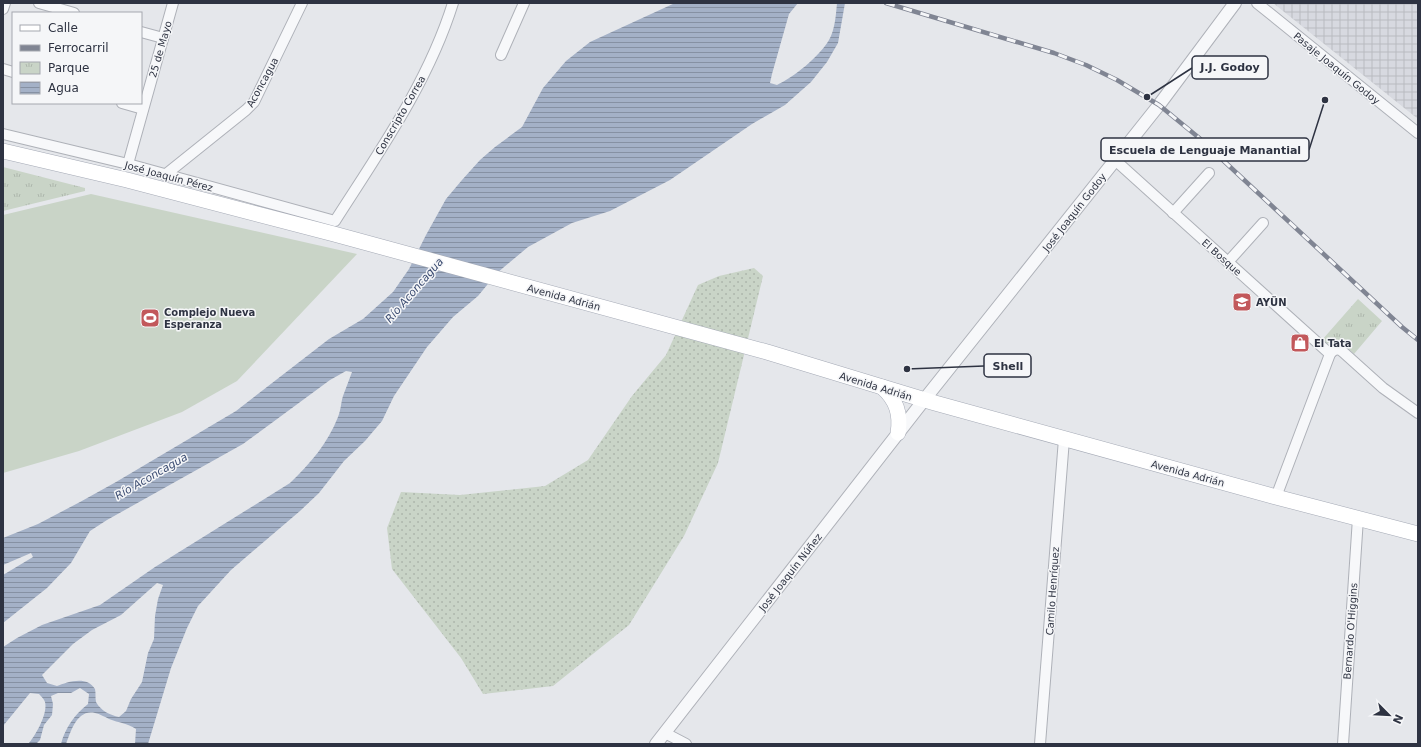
<svg xmlns="http://www.w3.org/2000/svg" width="1421" height="747" viewBox="0 0 1421 747" font-family="'DejaVu Sans',sans-serif">
	<style>
		.industrial { fill: url(#industrial-grid) }
		.grass { fill: url(#grass-dots) }
		.park { fill: url(#park-tufts) }
		.garden { fill: #c9d4c7 }
		.water { fill: url(#water-rules); fill-rule: evenodd }
		.lines { fill: none; stroke-linecap: round; stroke-linejoin: round }
		.minor-casing { stroke: #aeb1b8; stroke-width: 12 }
		.tertiary-casing { stroke: #aeb1b8; stroke-width: 14 }
		.primary-casing { stroke: #a5aab6; stroke-width: 16 }
		.minor { stroke: #f7f8fa; stroke-width: 10 }
		.tertiary { stroke: #f7f8fa; stroke-width: 12 }
		.primary { stroke: #fff; stroke-width: 15 }
		.rail-casing { stroke: #808593; stroke-width: 4.5 }
		.rail { stroke: #f5f6f8; stroke-width: 3; stroke-dasharray: 9; stroke-linecap: butt }
		.labels { text-anchor: middle; stroke-width: 3; stroke-linejoin: round; paint-order: stroke }
		.street-label { font-size: 10px; fill: #2e3342; stroke: #f5f6f8 }
		.poi-label { font-size: 10px; font-weight: bold; fill: #2e3342; stroke: #f5f6f8; text-anchor: start }
		.water-label { font-size: 11px; font-style: italic; fill: #3c4d72; stroke: #f5f6f8 }
		.leader { fill: none; stroke: #2e3342; stroke-width: 1.5 }
		.callout-dot { fill: #2e3342; stroke: #f5f6f8; stroke-width: 1.5 }
		.callout { fill: #f5f6f8; stroke: #2e3342; stroke-width: 1.5 }
		.callout-label { font-size: 11px; text-anchor: middle; font-weight: bold; fill: #2e3342 }
	</style>
	<defs>
		<pattern id="industrial-grid" width="8" height="8" patternUnits="userSpaceOnUse"><rect width="8" height="8" fill="#d7d9e0"/><path d="M0 4h8M4 0v8" fill="none" stroke="#b9bbc1"/></pattern>
		<pattern id="grass-dots" width="8" height="8" patternUnits="userSpaceOnUse"><rect width="8" height="8" fill="#c9d4c7"/><path d="M2 2h.1M6 6h.1" fill="none" stroke="#adb6ac" stroke-width="1.8" stroke-linecap="round"/></pattern>
		<pattern id="park-tufts" width="24" height="20" patternUnits="userSpaceOnUse"><rect width="24" height="20" fill="#c9d4c7"/><path d="M3 7l-1-3M5 7V3M7 7l1-3M15 17l-1-3M17 17v-4M19 17l1-3" fill="none" stroke="#adb6ac"/></pattern>
		<pattern id="water-rules" width="6" height="5" patternUnits="userSpaceOnUse"><rect width="6" height="5" fill="#a4b1c7"/><path d="M0 2.5h6" fill="none" stroke="#8691a3"/></pattern>
	</defs>
	<rect width="100%" height="100%" fill="#e5e7eb"/>
	<path class="industrial" d="M1273 3H1418V119Z"/>
	<path class="grass" d="M754 268 763 276 718 463 684 536 629 625 553 686 483 694 461 658 392 569 387 528 401 492 460 495 545 486 588 460 632 396 666 355 698 285 719 276Z"/>
	<g class="park">
		<path d="M3 167 85 188V191L3 211Z"/>
		<path d="M1358 299 1382 321 1354 354C1346 347 1338 337 1327 344L1322 340Z"/>
	</g>
	<path class="garden" d="M91 194 357 254 237 381 182 412 79 451 3 473V215Z"/>
	<path class="water" d="M675 3H798L789 14 772 74 770 83 777 85C794 77 819 57 829 40 835 30 836 14 837 3H845L838 43 827 62 811 82 785 105 752 124 670 180 610 211 572 223 528 247 497 273 478 296 453 317 427 347 394 396 382 421 365 441 344 461 319 493 300 511 231 570 198 606 187 628 171 668 148 744H135L136 729C127 723 119 723 109 719 105 717 100 714 95 713 77 709 71 731 66 744H61C65 728 75 714 88 704L89 694 80 688 71 693H58L51 696 53 704 52 715 44 725 40 740 36 744H28C36 735 48 713 45 702 44 699 41 696 39 694L30 693 3 726V647L17 638 42 625 100 605 155 567 290 483C310 464 328 443 338 417 341 410 341 402 343 396 346 388 349 380 352 372L346 371 330 380 243 444 107 520 90 531 71 563 47 588 3 623V575L33 557 31 553 3 565V538L38 524 80 502 116 482 236 411 329 339 363 319 393 292 409 269 426 235 446 199 462 180 480 160 495 147 522 127 543 88 566 61 590 42ZM157 583 163 585 158 599 155 616 154 639 148 653 142 682 131 699 126 711 119 717C110 715 101 711 96 702 95 698 96 693 95 689 87 675 67 682 57 686L47 683 42 675 73 644 92 630 121 615Z"/>
	<g class="lines">
		<g class="minor-casing">
			<g id="minor">
				<path d="M39 3 74 13"/>
				<path d="M1257 3 1418 133"/>
				<path d="M3 9 5 3"/>
				<path d="M141 32 163 38"/>
				<path d="M501 55 524 3"/>
				<path d="M3 69 13 72"/>
				<path d="M122 103 143 109"/>
				<path d="M3 134 128 164 335 221C379 152 428 83 453 3"/>
				<path d="M1115 160 1330 354"/>
				<path d="M128 164 173 3"/>
				<path d="M165 175 246 110 254 102 302 3"/>
				<path d="M1173 213 1209 173"/>
				<path d="M1228 262 1263 223"/>
				<path d="M1276 497 1330 354C1334 349 1338 348 1343 352L1383 388 1418 413"/>
				<path d="M665 733 686 744"/>
				<path d="M1040 744 1064 439"/>
				<path d="M1343 744 1358 518"/>
			</g>
		</g>
		<g class="tertiary-casing">
			<path id="tertiary" d="M656 744 924 400 1159 105 1235 3"/>
		</g>
		<g class="primary-casing">
			<g id="primary">
				<path d="M3 151 127 180 334 234 767 352 935 403 1276 497 1418 534"/>
				<path d="M882 387C897 400 901 415 898 433"/>
			</g>
		</g>
		<use href="#minor" class="minor"/>
		<use href="#tertiary" class="tertiary"/>
		<use href="#primary" class="primary"/>
		<g class="rail-casing">
			<path id="rail" d="M886 3 1054 53 1086 65 1117 80 1159 105 1198 137 1402 327 1418 340"/>
		</g>
		<use href="#rail" class="rail"/>
	</g>
	<defs>
		<g id="school-square" transform="scale(1)"><rect x="-9" y="-9" width="18" height="18" rx="4" fill="#c2585b" stroke="#f5f6f8"/><path d="M0-5L7-2L0 1L-7-2ZM-4 1L0 2.5L4 1V4Q0 6-4 4Z" fill="#fff"/></g>
		<g id="stadium-square" transform="scale(1)"><rect x="-9" y="-9" width="18" height="18" rx="4" fill="#c2585b" stroke="#f5f6f8"/><path d="M0-5a6.5 5 0 1 0 0 10a6.5 5 0 1 0 0-10ZM-3.5-1.8h7v3.6h-7Z" fill="#fff"/></g>
		<g id="shop-square" transform="scale(1)"><rect x="-9" y="-9" width="18" height="18" rx="4" fill="#c2585b" stroke="#f5f6f8"/><path d="M-5-2.5h2.3a2.7 3.5 0 0 1 5.4 0H5L5.5 6h-11ZM-1.5-2.5h3a1.5 2.3 0 0 0-3 0Z" fill="#fff"/></g>
	</defs>
	<g fill-rule="evenodd">
		<use href="#school-square" x="1242" y="302"/>
		<use href="#stadium-square" x="150" y="318"/>
		<use href="#shop-square" x="1300" y="343"/>
	</g>
	<g class="labels">
		<g class="street-label">
			<text transform="translate(160 49) rotate(-74)" y="4">25 de Mayo</text>
			<text transform="translate(1337 68) rotate(39)" y="4">Pasaje Joaquín Godoy</text>
			<text transform="translate(262 82) rotate(-61)" y="4">Aconcagua</text>
			<text transform="translate(400 115) rotate(-60)" y="4">Conscripto Correa</text>
			<text transform="translate(169 176) rotate(15)" y="4">José Joaquín Pérez</text>
			<text transform="translate(1074 212) rotate(-52)" y="4">José Joaquín Godoy</text>
			<text transform="translate(1222 257) rotate(42)" y="4">El Bosque</text>
			<text transform="translate(564 297) rotate(15)" y="4">Avenida Adrián</text>
			<text transform="translate(876 386) rotate(17)" y="4">Avenida Adrián</text>
			<text transform="translate(1188 473) rotate(15)" y="4">Avenida Adrián</text>
			<text transform="translate(790 572) rotate(-52)" y="4">José Joaquín Núñez</text>
			<text transform="translate(1052 591) rotate(-86)" y="4">Camilo Henríquez</text>
			<text transform="translate(1350 631) rotate(-86)" y="4">Bernardo O'Higgins</text>
		</g>
		<g class="poi-label">
			<text x="1256" y="306">AYÜN</text>
			<text x="164" y="316">Complejo Nueva<tspan x="164" dy="12">Esperanza</tspan></text>
			<text x="1314" y="347">El Tata</text>
		</g>
		<g class="water-label">
			<text transform="translate(414 290) rotate(-49)" y="4">Río Aconcagua</text>
			<text transform="translate(151 476) rotate(-30)" y="4">Río Aconcagua</text>
		</g>
	</g>
	<path class="leader" d="M1147 97L1192 68M1325 100L1309 150M907 369L984 366"/>
	<g class="callout-dot">
		<circle cx="1147" cy="97" r="4"/>
		<circle cx="1325" cy="100" r="4"/>
		<circle cx="907" cy="369" r="4"/>
	</g>
	<g class="callout">
		<rect x="1192" y="56" width="76" height="23" rx="4"/>
		<rect x="1101" y="138" width="208" height="23" rx="4"/>
		<rect x="984" y="354" width="47" height="23" rx="4"/>
	</g>
	<g class="callout-label">
		<text x="1230" y="71">J.J. Godoy</text>
		<text x="1205" y="154">Escuela de Lenguaje Manantial</text>
		<text x="1008" y="370">Shell</text>
	</g>
	<rect width="1421" height="747" fill="none" stroke="#2e3342" stroke-width="8"/>
	<rect x="12" y="12" width="130" height="92" fill="#f5f6f8" stroke="#a5a8af"/>
	<rect x="20" y="25" width="20" height="6" fill="#ffffff" stroke="#a5a8af"/>
	<text x="48" y="32" font-size="12" fill="#2e3342">Calle</text>
	<rect x="20" y="45" width="20" height="6" fill="#808593" stroke="#a5a8af"/>
	<text x="48" y="52" font-size="12" fill="#2e3342">Ferrocarril</text>
	<rect x="20" y="62" width="20" height="12" fill="url(#park-tufts)" stroke="#a5a8af"/>
	<text x="48" y="72" font-size="12" fill="#2e3342">Parque</text>
	<rect x="20" y="82" width="20" height="12" fill="url(#water-rules)" stroke="#a5a8af"/>
	<text x="48" y="92" font-size="12" fill="#2e3342">Agua</text>
	<g transform="translate(1389 715) rotate(114)" stroke="#f5f6f8" stroke-width="3" paint-order="stroke">
	<path d="M0-3L7 15L0 10L-7 15Z" fill="#2e3342"/>
	<text y="-6" font-size="11" font-weight="bold" text-anchor="middle" fill="#2e3342">N</text>
	</g>
</svg>
